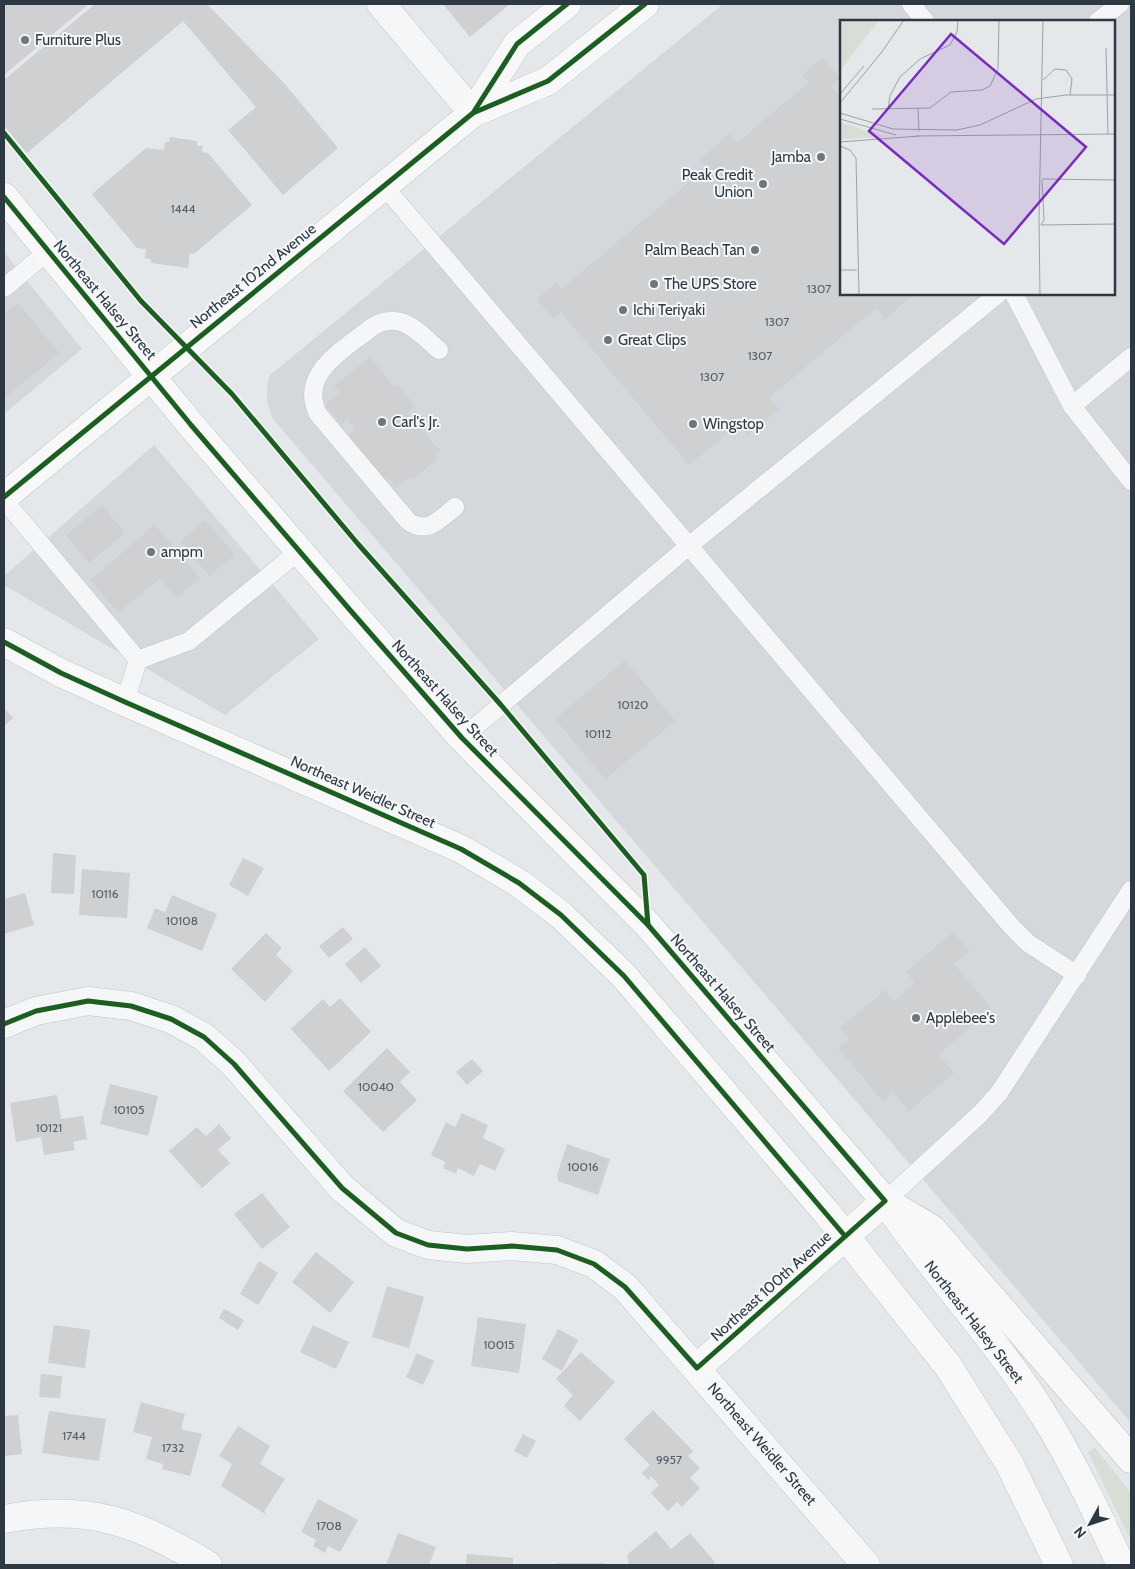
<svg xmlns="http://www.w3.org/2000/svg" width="1135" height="1569" viewBox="0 0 1135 1569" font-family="Cabin,sans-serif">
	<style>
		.built { fill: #d4d8dd; fill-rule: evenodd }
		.green { fill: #d7ded6 }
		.building { fill: #ced0d2 }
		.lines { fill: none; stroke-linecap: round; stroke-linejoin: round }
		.lane-casing { stroke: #c3c6c8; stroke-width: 19 }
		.street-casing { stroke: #c3c6c8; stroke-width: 29 }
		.secondary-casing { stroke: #c3c6c8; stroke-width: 29 }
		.primary-casing { stroke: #c2c5c7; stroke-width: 29 }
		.highway-casing { stroke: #b8bbbe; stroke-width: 29 }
		.lane { stroke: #f5f6f7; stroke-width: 18 }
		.street { stroke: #f5f6f7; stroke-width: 28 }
		.secondary { stroke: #f8f8f8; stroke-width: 28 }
		.primary { stroke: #f8f8f8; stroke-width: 28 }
		.highway { stroke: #f8f8f8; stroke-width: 28 }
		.cycleway-casing { stroke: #f4f6f8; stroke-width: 8 }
		.cycleway { stroke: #1b5e20; stroke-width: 5 }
		.poi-dot { fill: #6d767d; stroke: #f4f6f8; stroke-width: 2 }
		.labels { text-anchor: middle; stroke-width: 4; stroke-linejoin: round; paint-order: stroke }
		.number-label { font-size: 12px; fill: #565f68 }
		.poi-label { font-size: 15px; fill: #2d3843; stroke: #f4f6f8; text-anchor: start }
		.street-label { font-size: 15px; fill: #2d3843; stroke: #f4f6f8 }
		.inset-road { fill: none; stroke: #9ba2a7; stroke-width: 1 }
		.view { fill: #7b2cbf; fill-opacity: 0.15; stroke: #7b2cbf; stroke-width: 2.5 }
		.inset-edge { fill: none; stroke: #2d3843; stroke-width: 2.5 }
	</style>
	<rect width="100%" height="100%" fill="#e5e8ea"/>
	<g class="built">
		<path d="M723 4H1131V1423L273 419 267 402V387L270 375ZM841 21H1114V294H841Z"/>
		<path d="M4 252 82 349 4 414Z"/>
		<path d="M154 445 319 639 225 715 4 585V576Z"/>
	</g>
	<path class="green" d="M1095 1448 1131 1493V1541L1088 1452Z"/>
	<g class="building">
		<path d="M4 4H89L4 75Z"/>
		<path d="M95 4H207L284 83 338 148 283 195 228 130 256 107 183 21 27 153 4 126V80Z"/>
		<path d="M443 4H510L470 37Z"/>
		<path d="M823 58 840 78 831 86 841 98V294H915L885 319 876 308 769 398 779 409 763 423 748 435 739 424 689 465 561 312 553 319 537 299 557 282 562 288 707 167 700 159 730 134 738 142 808 83 802 75Z"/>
		<path d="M170 137 197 141V146H203L202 152 208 153 252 205 194 254 190 253 188 268 151 263V259L145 258 146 249 137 248 92 194 146 148 164 150 165 142H169Z"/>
		<path d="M18 303 59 353 4 399V314Z"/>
		<path d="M370 357 394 387 397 384 415 406 407 412 440 451 434 455 437 459 412 480 410 477 396 488 389 479 385 482 347 437 356 429 347 419 341 424 325 405 340 392 334 386Z"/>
		<path d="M102 505 125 533 89 563 66 535Z"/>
		<path d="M205 520 235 555 209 576 180 541Z"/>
		<path d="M155 525 200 578 176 598 160 578 118 613 90 580Z"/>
		<path d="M625 660 675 721 605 779 555 719Z"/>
		<path d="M4 708 13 718 4 726Z"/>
		<path d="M53 853 76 855 74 894 51 893Z"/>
		<path d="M243 858 264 868 248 896 229 885Z"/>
		<path d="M82 869 130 873 127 918 79 915Z"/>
		<path d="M25 893 34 925 4 934V899Z"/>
		<path d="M172 895 217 914 202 951 147 928 155 908 165 912Z"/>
		<path d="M343 927 353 939 329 958 319 946Z"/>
		<path d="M953 932 969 951 954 964 992 1009 939 1054 954 1073 909 1111 893 1092 883 1101 838 1048 849 1039 840 1028 885 990 894 1001 915 983 906 972Z"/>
		<path d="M266 933 282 948 276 955 293 971 265 1002 231 969Z"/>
		<path d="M365 947 381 966 361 983 345 964Z"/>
		<path d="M340 998 371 1032 329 1071 291 1029 323 999 330 1007Z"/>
		<path d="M387 1048 410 1072 400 1082 417 1100 383 1132 343 1091Z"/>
		<path d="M472 1059 483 1071 467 1085 456 1072Z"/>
		<path d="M110 1084 158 1096 148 1136 100 1124Z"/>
		<path d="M57 1095 61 1119 83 1116 87 1139 73 1142 75 1150 44 1155 41 1137 16 1142 10 1103Z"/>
		<path d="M462 1113 488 1125 483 1138 505 1149 495 1171 480 1164 474 1176 458 1168 456 1174 443 1168 445 1162 431 1155 446 1122 455 1127Z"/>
		<path d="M219 1124 231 1138 218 1150 230 1163 202 1188 169 1151 197 1127 206 1136Z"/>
		<path d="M567 1144 610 1159 598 1195 558 1181 557 1175Z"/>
		<path d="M262 1193 290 1227 262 1249 234 1214Z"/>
		<path d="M316 1252 354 1282 330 1313 292 1282Z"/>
		<path d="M259 1261 278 1273 258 1305 240 1294Z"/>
		<path d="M387 1286 424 1297 409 1348 372 1337Z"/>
		<path d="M224 1309 244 1320 238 1330 219 1318Z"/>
		<path d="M478 1317 526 1324 519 1373 471 1366Z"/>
		<path d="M54 1325 90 1330 85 1368 48 1363Z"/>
		<path d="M313 1325 349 1342 336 1369 300 1352Z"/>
		<path d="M558 1329 578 1340 562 1371 542 1359Z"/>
		<path d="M581 1352 615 1382 580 1421 564 1406 573 1395 556 1379Z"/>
		<path d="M417 1353 434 1361 423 1385 406 1377Z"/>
		<path d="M41 1374 62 1376 60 1398 39 1397Z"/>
		<path d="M141 1402 185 1414 181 1429 202 1434 190 1476 162 1469 163 1464 146 1459 152 1437 133 1432Z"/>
		<path d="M653 1410 693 1451 688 1456 700 1468 690 1478 700 1488 682 1507 677 1502 668 1511 651 1493 659 1485 651 1476 648 1480 642 1473 650 1465 624 1439Z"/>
		<path d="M49 1411 106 1419 99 1461 42 1453Z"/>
		<path d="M18 1415 22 1454 4 1456V1416Z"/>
		<path d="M238 1426 270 1446 260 1464 285 1479 265 1510V1514L221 1486 232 1464 219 1456Z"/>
		<path d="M523 1434 536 1441 527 1458 514 1451Z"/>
		<path d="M318 1499 358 1520 340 1552 328 1546 325 1553 313 1546 316 1540 301 1532Z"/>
		<path d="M656 1531 671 1549 690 1533 715 1562 711 1565H629L627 1555Z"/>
		<path d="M398 1533 436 1547 429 1565H386Z"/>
		<path d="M467 1554 513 1558V1565H466Z"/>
		<rect x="557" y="1563" width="48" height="2"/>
	</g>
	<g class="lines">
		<g class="lane-casing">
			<g id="lane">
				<path d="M911 4 925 21"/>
				<path d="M1098 21 1120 4"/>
				<path d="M384 186 1011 926 1028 943 1077 975"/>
				<path d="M4 288 48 251"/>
				<path d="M1014 294 1072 406 1131 481"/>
				<path d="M439 350C417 331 401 310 372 327 344 350 298 373 318 414L408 521C427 535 439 520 455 507"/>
				<path d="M1072 406 1131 357"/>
				<path d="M4 500 138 660"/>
				<path d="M125 702 138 660 189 641 299 551"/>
				<path d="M462 738 690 545 998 294"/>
				<path d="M885 1201 980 1114 999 1093 1131 890"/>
			</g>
		</g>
		<g class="street-casing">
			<g id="street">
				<path d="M381 4 473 113"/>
				<path d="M4 1024 36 1011 88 1001 131 1006 171 1019 204 1037 234 1064 342 1188 396 1233 428 1245 467 1249 512 1246 557 1250 594 1264 625 1287 866 1565"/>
				<path d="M4 1519C88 1503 137 1522 208 1565"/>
			</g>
		</g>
		<g class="secondary-casing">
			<g id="secondary">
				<path d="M473 113 517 44 567 4"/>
				<path d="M4 497 473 113 548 81 645 4"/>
				<path d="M697 1368 885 1201"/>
			</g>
		</g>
		<g class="primary-casing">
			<g id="primary">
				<path d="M4 197 191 425 350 610 462 738 648 925 885 1201C935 1275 998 1341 1045 1417 1074 1464 1098 1515 1121 1565"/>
				<path d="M4 642 61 673 125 702 461 849 519 883 561 915 624 976 826 1212 948 1366 1009 1463 1059 1565"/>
			</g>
		</g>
		<g class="highway-casing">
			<path id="highway" d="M885 1201 932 1229 1131 1459"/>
		</g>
		<use href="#lane" class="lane"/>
		<use href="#street" class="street"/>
		<use href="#secondary" class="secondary"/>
		<use href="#primary" class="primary"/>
		<use href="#highway" class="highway"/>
		<g class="cycleway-casing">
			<g id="cycleway">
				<path d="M473 113 517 44 567 4"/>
				<path d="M4 133 141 301 232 394 358 544 501 705 644 875 648 925"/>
				<path d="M4 197 191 425 350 610 462 738 648 925 885 1201 697 1368 625 1287 594 1264 557 1250 512 1246 467 1249 428 1245 396 1233 342 1188 234 1064 204 1037 171 1019 131 1006 88 1001 36 1011 4 1024"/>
				<path d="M4 497 473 113 548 81 645 4"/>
				<path d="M4 642 61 673 125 702 461 849 519 883 561 915 624 976 845 1236"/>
			</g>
		</g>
		<use href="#cycleway" class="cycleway"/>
	</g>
	<g class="poi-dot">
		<circle cx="25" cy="40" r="5"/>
		<circle cx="821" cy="157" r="5"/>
		<circle cx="763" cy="184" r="5"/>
		<circle cx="755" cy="250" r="5"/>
		<circle cx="654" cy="284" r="5"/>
		<circle cx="623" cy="310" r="5"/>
		<circle cx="608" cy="340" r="5"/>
		<circle cx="382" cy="422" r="5"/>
		<circle cx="693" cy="424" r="5"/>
		<circle cx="151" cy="552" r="5"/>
		<circle cx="916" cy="1018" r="5"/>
	</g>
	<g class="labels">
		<g class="number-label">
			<text x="183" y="213">1444</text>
			<text x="819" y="293">1307</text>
			<text x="777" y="326">1307</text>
			<text x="760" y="360">1307</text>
			<text x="712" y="381">1307</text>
			<text x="633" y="709">10120</text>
			<text x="598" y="738">10112</text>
			<text x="105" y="898">10116</text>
			<text x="182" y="925">10108</text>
			<text x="376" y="1091">10040</text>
			<text x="129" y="1114">10105</text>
			<text x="49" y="1132">10121</text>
			<text x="583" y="1171">10016</text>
			<text x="499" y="1349">10015</text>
			<text x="74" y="1440">1744</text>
			<text x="173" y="1452">1732</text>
			<text x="669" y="1464">9957</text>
			<text x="329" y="1530">1708</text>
		</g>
		<g class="poi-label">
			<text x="35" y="45">Furniture Plus</text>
			<text x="811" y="162" text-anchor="end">Jamba</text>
			<text x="753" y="180" text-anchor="end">Peak Credit<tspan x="753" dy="17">Union</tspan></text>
			<text x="745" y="255" text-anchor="end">Palm Beach Tan</text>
			<text x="664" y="289">The UPS Store</text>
			<text x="633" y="315">Ichi Teriyaki</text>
			<text x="618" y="345">Great Clips</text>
			<text x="392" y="427">Carl's Jr.</text>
			<text x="703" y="429">Wingstop</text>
			<text x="161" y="557">ampm</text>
			<text x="926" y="1023">Applebee's</text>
		</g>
		<g class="street-label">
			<text transform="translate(253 276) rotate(-39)" y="5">Northeast 102nd Avenue</text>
			<text transform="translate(105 300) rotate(50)" y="5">Northeast Halsey Street</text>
			<text transform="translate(445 698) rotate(48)" y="5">Northeast Halsey Street</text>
			<text transform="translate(363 792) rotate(24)" y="5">Northeast Weidler Street</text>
			<text transform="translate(723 993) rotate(49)" y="5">Northeast Halsey Street</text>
			<text transform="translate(771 1286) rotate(-42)" y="5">Northeast 100th Avenue</text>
			<text transform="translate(974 1322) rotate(52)" y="5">Northeast Halsey Street</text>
			<text transform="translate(762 1444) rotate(49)" y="5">Northeast Weidler Street</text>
		</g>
	</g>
	<g transform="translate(840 20)">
		<rect width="275" height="275" fill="#e5e8ea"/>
		<path d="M0 0H39L0 51ZM0 102 43 116V117L0 119Z" fill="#d7ded6"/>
		<path class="inset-road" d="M266 28 268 114M203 60 215 49 226 50 232 59 230 75M0 74 24 46M0 83 41 33 64 0M78 88 79 111M32 89 90 88 111 72 142 70 150 66 158 49 159 0M48 89 50 76 60 57 80 39 110 25 117 12 118 0M0 93 53 109 117 110 140 105 196 79 226 75H275M0 99 56 115M76 116 275 114M0 122 79 116M0 126 10 130 16 138M16 138 19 275M202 159 275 160M201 205 275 204M201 205 204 200 202 160M0 250H17M200 275 199 199 203 0"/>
		<path class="view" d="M111 14 246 127 164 224 29 111Z"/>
		<rect width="275" height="275" class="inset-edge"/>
	</g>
	<rect width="1135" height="1569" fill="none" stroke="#2d3843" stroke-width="10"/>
	<g transform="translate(1090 1524) rotate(230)" stroke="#f4f6f8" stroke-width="4" paint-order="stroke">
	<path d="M0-4L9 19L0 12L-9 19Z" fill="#2d3843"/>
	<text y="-8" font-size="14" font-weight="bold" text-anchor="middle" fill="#2d3843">N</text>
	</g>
</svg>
